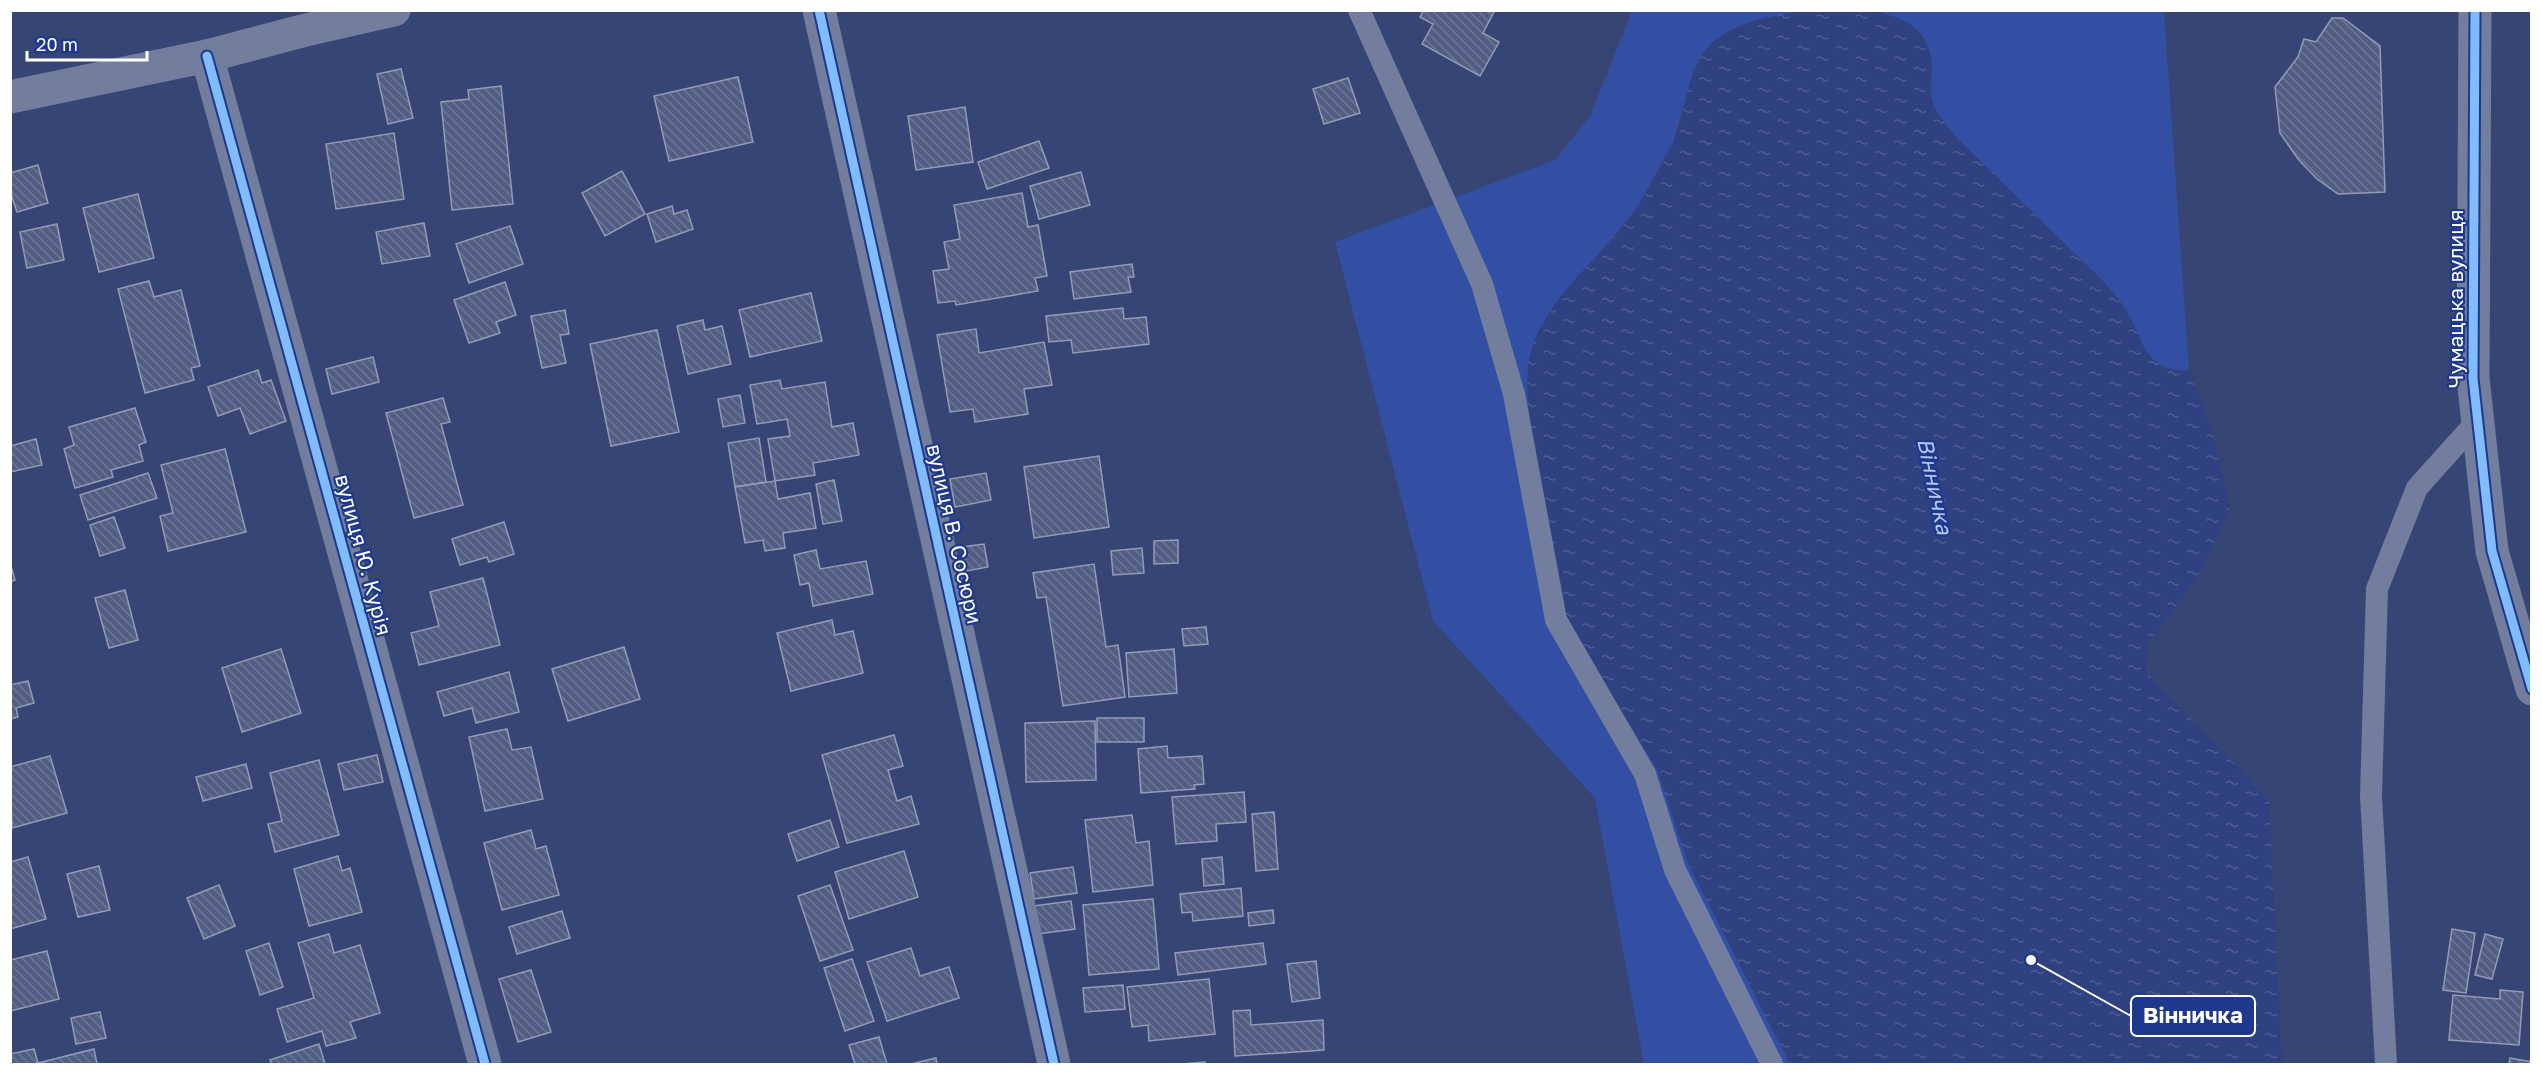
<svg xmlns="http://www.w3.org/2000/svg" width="2542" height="1075" viewBox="0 0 2542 1075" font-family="'Golos Text',sans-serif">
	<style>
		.grass { fill: #324fa3 }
		.water { fill: url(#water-ripples) }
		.building { fill: url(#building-back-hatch); stroke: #939bb6; stroke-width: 1.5 }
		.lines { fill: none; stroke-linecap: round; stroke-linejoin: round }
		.service { stroke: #737e9f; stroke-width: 22 }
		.minor { stroke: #737e9f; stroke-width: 33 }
		.tertiary { stroke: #737e9f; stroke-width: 33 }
		.cycleway-casing { stroke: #1e388d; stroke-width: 13 }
		.cycleway { stroke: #80bcff; stroke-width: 9 }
		.labels { text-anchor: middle; stroke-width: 4.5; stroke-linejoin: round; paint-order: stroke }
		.street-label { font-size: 21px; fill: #fff; stroke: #1e388d }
		.water-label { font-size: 22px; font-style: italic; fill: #b7c7f4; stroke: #1e388d }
		.leader { fill: none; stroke: #fff; stroke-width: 2 }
		.callout-dot { fill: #fff; stroke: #1e388d; stroke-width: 2 }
		.callout { fill: #1e388d; stroke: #fff; stroke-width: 2 }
		.callout-label { font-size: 22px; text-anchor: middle; font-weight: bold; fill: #fff }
	</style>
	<defs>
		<pattern id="water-ripples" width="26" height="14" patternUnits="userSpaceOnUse" patternTransform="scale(1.5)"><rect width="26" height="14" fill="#2f4180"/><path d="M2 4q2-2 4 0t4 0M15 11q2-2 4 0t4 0" fill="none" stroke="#4e5e93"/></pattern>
		<pattern id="building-back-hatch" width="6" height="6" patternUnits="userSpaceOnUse" patternTransform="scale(1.5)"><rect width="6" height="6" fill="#515d82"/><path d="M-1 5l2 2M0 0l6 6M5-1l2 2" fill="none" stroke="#6b7595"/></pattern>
	</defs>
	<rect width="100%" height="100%" fill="#374574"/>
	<g class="grass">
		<path d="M1632 11H1801L1757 20 1702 55 1694 69 1673 143 1635 211 1563 296 1527 381 1530 415 1562 604 1574 633 1658 771 1688 863 1790 1064H1644L1595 798 1433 621 1335 242 1555 160 1590 116Z"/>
		<path d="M1881 11H2164L2189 371 2168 370 2154 361 2142 345 2135 327 2113 292 1959 140 1942 120 1934 108 1931 93V57Z"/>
	</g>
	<path class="water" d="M1801 11C1844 11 1921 0 1931 57 1933 67 1931 79 1931 89 1930 110 1947 125 1959 140 1994 174 2029 209 2064 243 2085 264 2110 284 2126 310 2146 343 2141 369 2189 371L2211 426 2230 507 2201 572 2147 646 2146 672 2269 800 2282 1064H1790L1688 863 1658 771 1574 633 1562 604C1555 561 1548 517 1540 474 1534 434 1520 388 1532 348 1547 297 1606 253 1635 210 1649 190 1660 168 1671 147 1688 115 1683 73 1709 46 1734 21 1770 17 1801 11Z"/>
	<g class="building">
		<path d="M1424 10H1495L1483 33 1499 42 1480 76 1422 44 1433 24 1420 17Z"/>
		<path d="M2332 18H2343L2380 46 2385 192 2338 194 2317 179 2298 159 2280 133 2275 87 2298 57 2304 39 2316 42Z"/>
		<path d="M401 69 413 118 388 124 377 74Z"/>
		<path d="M738 77 753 142 669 161 654 96Z"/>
		<path d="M1348 78 1360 113 1324 124 1313 89Z"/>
		<path d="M501 86 513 204 452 210 441 102 469 99 468 90Z"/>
		<path d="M965 107 973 162 916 170 908 116Z"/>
		<path d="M394 133 404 199 336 209 326 144Z"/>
		<path d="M1039 141 1049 168 987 189 978 162Z"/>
		<path d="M38 165 48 203 17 212 10 191V173Z"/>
		<path d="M622 171 645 214 605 236 582 193Z"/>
		<path d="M1081 172 1090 205 1039 219 1030 186Z"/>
		<path d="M1022 193 1028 227 1038 225 1047 276 1035 278 1038 291 956 305 955 301 938 303 933 271 949 269 944 242 960 239 954 205Z"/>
		<path d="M138 194 154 258 99 272 83 208Z"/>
		<path d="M672 206 674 214 687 210 693 229 656 242 647 214Z"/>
		<path d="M424 223 430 256 382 264 376 232Z"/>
		<path d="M57 224 64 260 27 268 20 232Z"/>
		<path d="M510 226 523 264 469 283 456 244Z"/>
		<path d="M1132 264 1134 277H1128L1131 292 1074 299 1070 272Z"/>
		<path d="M149 281 154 297 181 290 200 366 191 368 194 380 145 393 118 289Z"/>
		<path d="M505 282 516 315 496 322 500 333 469 343 454 300Z"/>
		<path d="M811 293 822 341 750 357 739 310Z"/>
		<path d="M1123 308 1124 319 1146 317 1149 344 1073 353 1071 340 1049 342 1046 316Z"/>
		<path d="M565 310 569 334 560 335 566 363 542 368 531 316Z"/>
		<path d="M703 320 705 330 722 326 731 364 688 374 677 326Z"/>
		<path d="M976 329 979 353 1044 342 1052 385 1024 389 1028 414 975 422 973 409 950 412 937 335Z"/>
		<path d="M657 330 679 432 611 446 590 344Z"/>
		<path d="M373 357 379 382 332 394 326 369Z"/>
		<path d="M258 370 262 383 271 380 286 421 250 434 240 408 218 416 208 387Z"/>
		<path d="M780 380 782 389 825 382 832 427 853 423 859 455 813 463 815 475 775 481 768 439 790 436 787 419 757 424 750 385Z"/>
		<path d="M740 395 745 423 723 427 718 399Z"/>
		<path d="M443 398 450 422 441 424 463 505 414 518 386 413Z"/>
		<path d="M135 408 146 442 139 445 143 461 111 470 113 477 75 488 64 449 74 445 69 427Z"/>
		<path d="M759 438 766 482 735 487 728 443Z"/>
		<path d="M36 439 42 465 10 472V446Z"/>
		<path d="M225 449 246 532 168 551 160 516 173 513 161 465Z"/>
		<path d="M1099 456 1109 527 1034 538 1024 467Z"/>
		<path d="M148 473 157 498 88 520 80 495Z"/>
		<path d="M986 473 991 500 955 507 950 479Z"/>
		<path d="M834 480 842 521 823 524 816 484Z"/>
		<path d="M775 481 778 499 810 493 816 528 783 533 785 548 765 551 763 540 745 543 735 487Z"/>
		<path d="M114 517 125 548 100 556 90 525Z"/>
		<path d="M504 522 514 554 489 562 487 557 460 565 452 539Z"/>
		<path d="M1178 540V563L1154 564V541Z"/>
		<path d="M984 544 988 567 967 571 962 547Z"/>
		<path d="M1142 548 1144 573 1113 575 1111 551Z"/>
		<path d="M816 550 820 569 866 561 873 594 813 606 809 583 800 585 794 555Z"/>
		<path d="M10 562 15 580 10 582Z"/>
		<path d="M1094 564 1106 647 1118 645 1125 697 1063 706 1046 597 1037 598 1033 573Z"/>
		<path d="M483 578 500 645 419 665 411 633 439 626 430 592Z"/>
		<path d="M125 590 138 640 109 648 95 598Z"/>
		<path d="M832 620 835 635 853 631 863 673 791 691 777 633Z"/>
		<path d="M1206 627 1208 644 1184 646 1182 629Z"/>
		<path d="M624 647 640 699 568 721 552 669Z"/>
		<path d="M281 649 301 713 242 732 222 668Z"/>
		<path d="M1174 649 1177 693 1129 697 1126 653Z"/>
		<path d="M509 672 519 712 476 723 472 708 444 716 437 692Z"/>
		<path d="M28 681 34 703 16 708 18 717 10 719V685Z"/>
		<rect x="1097" y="718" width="47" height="24"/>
		<path d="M1095 721 1096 780 1026 782 1025 723Z"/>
		<path d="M507 729 512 750 531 747 543 799 485 811 469 737Z"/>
		<path d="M894 735 903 766 888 770 897 801 911 796 919 824 847 843 822 755Z"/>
		<path d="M1167 746 1168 758 1202 756 1204 784 1194 785 1195 789 1141 793 1138 749Z"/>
		<path d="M377 755 383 782 344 790 338 764Z"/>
		<path d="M50 756 67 813 12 828 10 767Z"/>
		<path d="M319 760 339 835 275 852 268 824 282 821 270 773Z"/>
		<path d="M246 764 252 788 203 801 196 777Z"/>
		<path d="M1244 792 1246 822 1216 824 1217 841 1176 844 1172 797Z"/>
		<path d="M1274 812 1278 869 1256 871 1252 814Z"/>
		<path d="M1132 815 1136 843 1149 841 1153 885 1093 892 1085 820Z"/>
		<path d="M830 820 839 847 797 861 788 834Z"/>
		<path d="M531 830 536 849 546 846 559 895 502 910 484 843Z"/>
		<path d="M904 851 918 897 849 919 835 872Z"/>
		<path d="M338 856 342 871 350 868 362 912 309 926 294 869Z"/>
		<path d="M28 857 46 919 10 929V862Z"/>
		<path d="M1222 857 1224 884 1204 886 1202 859Z"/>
		<path d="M99 866 110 910 78 917 67 874Z"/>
		<path d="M1073 867 1077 893 1034 899 1030 873Z"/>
		<path d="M219 885 235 926 204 939 187 898Z"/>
		<path d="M830 885 853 950 820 961 798 896Z"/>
		<path d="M1241 888 1243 916 1193 921 1192 912 1182 913 1180 894Z"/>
		<path d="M1153 899 1159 969 1089 975 1083 905Z"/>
		<path d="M1071 901 1075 929 1030 935 1026 907Z"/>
		<path d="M1273 910 1274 923 1249 926 1248 913Z"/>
		<path d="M562 911 570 938 517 954 509 927Z"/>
		<path d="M2452 929 2475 933 2466 993 2443 990Z"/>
		<path d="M329 934 334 953 360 945 380 1013 350 1022 356 1038 326 1046 322 1031 287 1042 277 1009 314 998 298 943Z"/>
		<path d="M2485 934 2503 939 2492 979 2475 975Z"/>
		<path d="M269 943 283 987 260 995 246 951Z"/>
		<path d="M1263 943 1266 964 1178 975 1175 953Z"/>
		<path d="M911 948 920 976 949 967 959 998 887 1021 867 962Z"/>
		<path d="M47 951 59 999 10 1011V960Z"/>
		<path d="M852 959 874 1021 845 1031 824 968Z"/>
		<path d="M1316 961 1320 998 1292 1002 1287 964Z"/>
		<path d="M531 970 551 1032 518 1042 499 979Z"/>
		<path d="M1209 979 1215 1034 1149 1041 1148 1025 1132 1027 1127 987Z"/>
		<path d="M1123 985 1125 1009 1085 1012 1083 988Z"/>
		<path d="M2500 990 2523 992 2519 1045 2449 1040 2453 995 2500 999Z"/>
		<path d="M1250 1010 1251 1025 1323 1020 1324 1050 1235 1056 1233 1011Z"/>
		<path d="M100 1012 106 1038 76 1044 71 1018Z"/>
		<path d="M879 1037 887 1064H855L849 1045Z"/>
		<path d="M319 1044 325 1064H272L270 1060Z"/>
		<path d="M34 1049 38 1063 94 1049 97 1064H10V1054Z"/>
		<path d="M936 1058 937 1064H911Z"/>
		<path d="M2510 1058 2532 1062V1064H2509Z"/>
		<path d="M1205 1062V1064H1182Z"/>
	</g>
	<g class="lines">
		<g class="service">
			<path d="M1359 10 1482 284 1514 394 1556 620 1645 774 1675 870 1772 1064"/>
			<path d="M2386 1064 2371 796 2377 589 2417 488 2478 420"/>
		</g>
		<g class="minor">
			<path d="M819 10 1054 1064"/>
			<path d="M2475 10 2473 378 2492 551 2532 689"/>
			<path d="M207 56 485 1064"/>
		</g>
		<path class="tertiary" d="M10 97 207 56 306 30 394 10"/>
		<g class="cycleway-casing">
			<g id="cycleway">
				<path d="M819 10 1054 1064"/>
				<path d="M2475 10 2473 378 2492 551 2532 689"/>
				<path d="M207 56 485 1064"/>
			</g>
		</g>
		<use href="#cycleway" class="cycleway"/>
	</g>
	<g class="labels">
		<g class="street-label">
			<text transform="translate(2456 299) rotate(-90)" y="7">Чумацька вулиця</text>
			<text transform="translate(954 534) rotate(77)" y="7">вулиця В. Сосюри</text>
			<text transform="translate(363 555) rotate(75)" y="7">вулиця Ю. Курія</text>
		</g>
		<g class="water-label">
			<text transform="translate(1935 486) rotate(78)" y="8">Вінничка</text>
		</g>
	</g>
	<path class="leader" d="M2031 960L2131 1016"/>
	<circle class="callout-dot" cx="2031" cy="960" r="6"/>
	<rect class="callout" x="2131" y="996" width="124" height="40" rx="6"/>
	<g class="callout-label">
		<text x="2193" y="1023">Вінничка</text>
	</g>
	<rect width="2542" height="1075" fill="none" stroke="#ffffff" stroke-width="24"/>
	<path d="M27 51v9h120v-9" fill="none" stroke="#ffffff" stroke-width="3"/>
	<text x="36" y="51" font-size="18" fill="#ffffff" stroke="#1e388d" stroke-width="4.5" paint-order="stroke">20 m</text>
</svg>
